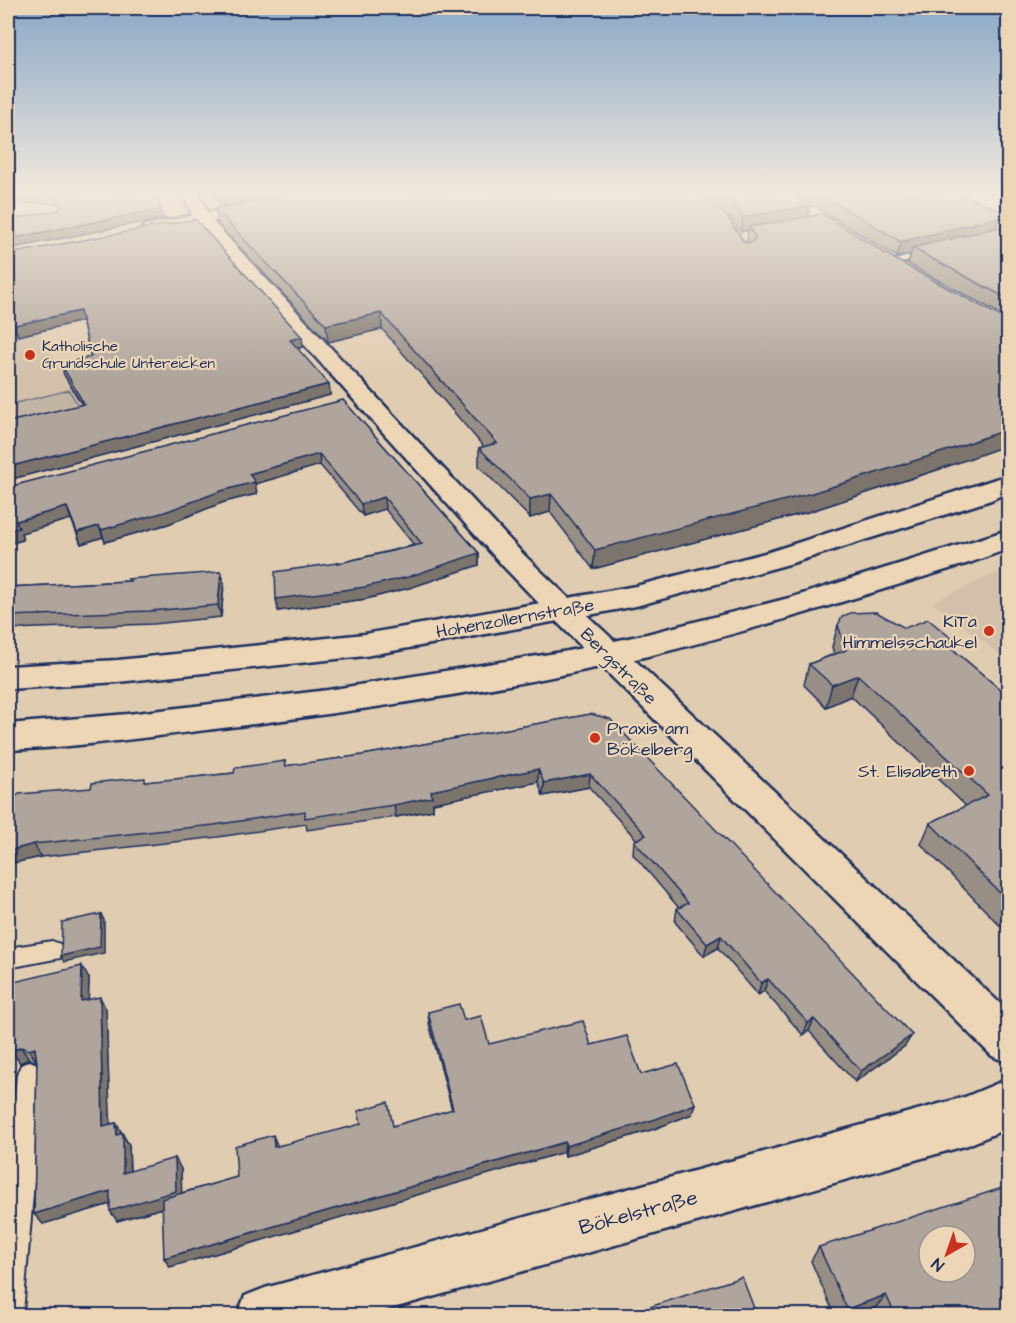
<svg xmlns="http://www.w3.org/2000/svg" width="1016" height="1323" viewBox="0 0 1016 1323" font-family="'Architects Daughter',sans-serif">
	<style>
		.built { fill: #d2c0ab }
		.green { fill: #c3b5a4; stroke: #6f7281; stroke-width: 1.5 }
		.lines { fill: none; stroke-linecap: round; stroke-linejoin: round }
		.lane-casing { stroke: #1b2f5e; stroke-width: 4 }
		.street-casing { stroke: #1b2f5e; stroke-width: 5 }
		.secondary-casing { stroke: #1b2f5e; stroke-width: 5 }
		.primary-casing { stroke: #1b2f5e; stroke-width: 5 }
		.lane { fill: #edd6b6; fill-rule: evenodd }
		.street { fill: #edd6b6; fill-rule: evenodd }
		.secondary { fill: #edd6b6; fill-rule: evenodd }
		.primary { fill: #edd6b6; fill-rule: evenodd }
		.wall { fill: #978e86; stroke: #1b2f5e; stroke-width: 1.5; fill-rule: evenodd }
		.shaded-wall { fill: #7b746d; stroke: #1b2f5e; stroke-width: 1.5 }
		.building { fill: #b0a59c; stroke: #1b2f5e; stroke-width: 1.5; fill-rule: evenodd }
		.poi-dot { fill: #c8321e; stroke: #edd6b6; stroke-width: 2 }
		.labels { text-anchor: middle; stroke-width: 4.5; stroke-linejoin: round; paint-order: stroke }
		.far-poi-label { font-size: 15px; fill: #1b2f5e; stroke: #edd6b6; text-anchor: start }
		.street-label { font-size: 18px; fill: #1b2f5e; stroke: #edd6b6 }
		.poi-label { font-size: 18px; fill: #1b2f5e; stroke: #edd6b6; text-anchor: end }
		.near-street-label { font-size: 21px; fill: #1b2f5e; stroke: #edd6b6 }
	</style>
	<rect width="100%" height="100%" fill="#e0ccb1"/>
	<filter id="ink" filterUnits="userSpaceOnUse"><feTurbulence type="fractalNoise" baseFrequency=".0167" numOctaves="2"/><feDisplacementMap in="SourceGraphic" scale="12" xChannelSelector="R" yChannelSelector="G"/><feConvolveMatrix kernelMatrix="1 2 1 2 8 2 1 2 1" color-interpolation-filters="sRGB"/></filter>
	<g filter="url(#ink)">
		<g class="built">
			<path d="M21 300 82 408 8 428V303Z"/>
			<path d="M1008 568V661L932 602Z"/>
		</g>
		<path class="green" d="M69 390 79 407 8 426V405Z"/>
		<g class="lines">
			<g class="lane-casing">
				<g id="lane">
					<path d="M931 250 936 253 935 255 889 266 884 263Z"/>
					<path d="M52 941 60 944 64 951 60 958 8 968V948Z"/>
					<path d="M30 1061 39 1065 43 1074 23 1313 22 1316H8V1169L17 1074 21 1065Z"/>
				</g>
			</g>
			<g class="street-casing">
				<g id="street">
					<path d="M183 193H200L209 217 231 241 524 555 574 603 579 610 574 617 563 620 552 617 504 567 195 223Z"/>
					<path d="M1008 1079V1128L968 1145 365 1316H237L245 1296 265 1288 965 1097Z"/>
				</g>
			</g>
			<g class="secondary-casing">
				<g id="secondary">
					<path d="M303 193H337L329 198 151 234 145 233 142 229 145 225 151 224Z"/>
					<path d="M563 600 574 603 1008 1011V1063L992 1056 552 617 547 610 552 603Z"/>
				</g>
			</g>
			<g class="primary-casing">
				<g id="primary">
					<path d="M1008 475V492L991 500 789 564 636 606 563 620 365 656 118 682 8 689V666L118 660 365 634 636 586 769 552Z"/>
					<path d="M1008 530V549L972 562C864 595 758 629 648 656 514 688 376 708 239 726 162 735 85 747 8 750V724L128 714 328 690 568 651 647 634 793 597Z"/>
				</g>
			</g>
			<use href="#lane" class="lane"/>
			<use href="#street" class="street"/>
			<use href="#secondary" class="secondary"/>
			<use href="#primary" class="primary"/>
		</g>
		<g class="wall">
			<path d="M8 193H156L163 218 8 249V250V220L60 210V203H8Z"/>
			<path d="M214 193H290L220 207Z"/>
			<path d="M654 193H790L808 217 943 468 808 512 593 569 550 512 530 518 479 466V448L484 447 382 329 328 342 218 224 215 209 644 195 654 194ZM728 217 734 222 741 232 748 230 747 242H744Z"/>
			<path d="M794 193H959L1008 214V318L908 264 911 254 897 257Z"/>
			<path d="M8 254 302 337 303 347 297 349 329 384 330 395 8 480V422L82 405 64 375 61 364 91 357 82 321 18 336 8 319Z"/>
			<path d="M343 400 479 553V565L409 588 366 599 278 611 344 562 414 545 385 509 363 516 320 465 255 484 257 494 224 502 168 524 105 542 103 537 81 544 71 519 21 533 23 540 8 544V487Z"/>
			<path d="M221 572 224 584 221 617 154 624 10 629 8 633V587L129 581Z"/>
			<path d="M838 625 905 628 951 638 948 645 1008 696V934L921 844 930 823 966 806 851 696 826 707 804 685 809 664 834 654 832 647Z"/>
			<path d="M591 714 905 1046 855 1082 809 1031 803 1035 764 991 758 995 718 948 704 956 675 922 677 909 679 908 633 854 634 841 637 840 589 787 543 796 538 782 433 803V810L396 817 307 830 306 824 218 837 41 857 14 863 8 851 91 788 234 773 285 761 286 766 363 755Z"/>
			<path d="M89 979 88 999 106 1009 110 1124 116 1123 129 1145 130 1171 181 1169V1193L237 1177 277 1146 393 1126 452 1110 429 1023 428 1012 464 1020 489 1044 591 1045 641 1074 692 1114 654 1129 565 1156 564 1152 170 1267 164 1258 163 1208 117 1221 110 1204 43 1224 34 1214 37 1062 29 1059 20 1063 12 1051Z"/>
			<path d="M819 1247 1008 1316H879L875 1308 854 1316H835L811 1261Z"/>
		</g>
		<g class="shaded-wall">
			<path d="M218 193H290L220 207Z"/>
			<path d="M810 206 807 220 749 227 748 230 741 232 743 217Z"/>
			<path d="M161 209 163 218 8 249V250V239Z"/>
			<path d="M999 217 994 232 912 248 911 254 897 257 901 242Z"/>
			<path d="M80 311 83 321 18 336 15 325Z"/>
			<path d="M381 313 382 329 328 342 326 325Z"/>
			<path d="M302 337 303 347 291 350 290 340Z"/>
			<path d="M329 384 330 395 8 480V467Z"/>
			<path d="M1008 429V445L943 468 808 512 593 569 595 550Z"/>
			<path d="M319 454 320 465 255 484 257 494 224 502 168 524 105 542 101 530 249 474Z"/>
			<path d="M551 494 550 512 530 518V499Z"/>
			<path d="M384 497 385 509 363 516 361 504Z"/>
			<path d="M67 507 71 519 21 533 23 540 8 544V531L16 521Z"/>
			<path d="M99 526 103 537 81 544 77 532Z"/>
			<path d="M479 553V565L409 588 366 599 278 611 276 599Z"/>
			<path d="M221 572 224 584 221 617 218 605Z"/>
			<path d="M8 623 10 629 8 633Z"/>
			<path d="M951 638 942 659 943 641Z"/>
			<path d="M858 675 851 696 826 707 832 685Z"/>
			<path d="M538 769V782L433 803V810L396 817 394 805 431 791Z"/>
			<path d="M590 774 589 787 543 796 544 783Z"/>
			<path d="M34 844 41 857 14 863 8 851Z"/>
			<path d="M101 914 104 920V953L64 962 61 956Z"/>
			<path d="M721 936 718 948 704 956 707 944Z"/>
			<path d="M82 966 89 979 88 1013 81 1001Z"/>
			<path d="M768 979 764 991 758 995 761 983Z"/>
			<path d="M100 997 106 1009 111 1137 103 1126Z"/>
			<path d="M814 1019 809 1031 803 1035 808 1023Z"/>
			<path d="M912 1035 905 1046 855 1082 861 1071Z"/>
			<path d="M21 1047 29 1059 20 1063 12 1051Z"/>
			<path d="M35 1048 37 1062 29 1050Z"/>
			<path d="M695 1104 692 1114 654 1129 565 1156 566 1146Z"/>
			<path d="M116 1123 129 1145 130 1184 123 1173 117 1135Z"/>
			<path d="M273 1135 277 1145 278 1157 274 1147Z"/>
			<path d="M565 1142 564 1152 170 1267 164 1258Z"/>
			<path d="M175 1158 181 1169 182 1202 117 1221 110 1211Z"/>
			<path d="M110 1191 117 1202 43 1224 34 1214Z"/>
			<path d="M886 1295 875 1308 854 1316H842L847 1309Z"/>
		</g>
		<g class="building">
			<path d="M8 193H156L161 209 8 239V220L60 210 59 194Z"/>
			<path d="M293 193H642L643 195 661 193H697L726 215 744 242 750 243 756 238 749 227 823 214 898 261 1005 319H1008V429L949 450 812 493 595 550 551 494 530 499 479 448 497 443 381 313 326 325 215 209Z"/>
			<path d="M717 193H790L810 206 743 217 736 208Z"/>
			<path d="M819 193H959L1008 214V299L912 248 1004 226 1006 219 999 217 901 242Z"/>
			<path d="M195 219 302 337 290 340 329 384 8 467V422L84 404 61 364 91 357 80 311 15 325 8 314V254Z"/>
			<path d="M343 400 479 553 408 577 365 587 276 599 275 572 344 562 422 544 384 497 361 504 319 454 249 474 255 482 221 491 165 512 101 530 99 526 77 532 67 507 16 521 19 528 8 531V487Z"/>
			<path d="M221 572 218 605 150 611 8 616V587L130 581 128 579Z"/>
			<path d="M876 612 905 628 928 619 951 638 943 641 1008 696V836L1006 837 1008 840V901L930 823 988 795 858 675 832 685 809 664 846 650 838 625 842 617 850 613Z"/>
			<path d="M591 714 610 719 912 1035 861 1071 814 1019 808 1023 768 979 761 983 721 936 707 944 677 909 688 903 634 841 646 835 590 774 544 783 538 769 431 791 432 797 394 805 305 818V811L214 825 34 844 8 851 10 802 19 794 91 788 92 783 119 780 145 778V782L234 773 235 768 285 761V766L363 755Z"/>
			<path d="M101 914 100 947 61 956 62 922Z"/>
			<path d="M82 966 81 1001 100 997 103 1126 116 1123 117 1135 123 1133V1173L175 1158 176 1191 110 1211V1191L34 1214 37 1062 35 1048 29 1050 21 1047 12 1051 14 982Z"/>
			<path d="M459 1004 464 1020 481 1016 489 1044 583 1021 591 1045 627 1036 641 1074 678 1064 695 1104 656 1119 566 1146 565 1142 164 1258 162 1199 237 1177 235 1146 273 1135 274 1147 361 1124 358 1111 388 1102 393 1126 453 1109 428 1012Z"/>
			<path d="M1008 1186V1316H896L886 1295 847 1309 819 1247ZM929 1236H965V1272H929Z"/>
			<path d="M742 1277 757 1316H622Z"/>
		</g>
	</g>
	<linearGradient id="sky" x2="0" y2="1"><stop stop-color="#8aa8c7"/><stop offset="0.51" stop-color="#f1e8dc"/><stop offset="1" stop-color="#f1e8dc" stop-opacity="0"/></linearGradient>
	<rect width="1016" height="378" fill="url(#sky)"/>
	<g class="poi-dot">
		<circle cx="30" cy="355" r="6"/>
		<circle cx="989" cy="631" r="6"/>
		<circle cx="595" cy="738" r="6"/>
		<circle cx="969" cy="771" r="6"/>
	</g>
	<g class="labels">
		<g class="far-poi-label">
			<text x="42" y="351">Katholische<tspan x="42" dy="17">Grundschule Untereicken</tspan></text>
		</g>
		<g class="street-label">
			<text transform="translate(515 618) rotate(-10)" y="6">Hohenzollernstraße</text>
			<text transform="translate(619 666) rotate(45)" y="6">Bergstraße</text>
		</g>
		<g class="poi-label">
			<text x="977" y="627">KiTa<tspan x="977" dy="21">Himmelsschaukel</tspan></text>
			<text x="607" y="734" text-anchor="start">Praxis am<tspan x="607" dy="21">Bökelberg</tspan></text>
			<text x="957" y="777">St. Elisabeth</text>
		</g>
		<g class="near-street-label">
			<text transform="translate(638 1212) rotate(-15)" y="7">Bökelstraße</text>
		</g>
	</g>
	<rect width="1016" height="1323" fill="none" stroke="#edd6b6" stroke-width="30"/>
	<rect x="15" y="15" width="986" height="1293" fill="none" stroke="#1b2f5e" stroke-width="2" filter="url(#ink)"/>
	<g transform="translate(947 1254) rotate(220)"><circle r="28" fill="#edd6b6" stroke="#999393" stroke-width="1.5"/>
	<path d="M0-4.5L10 22L0 15L-10 22Z" fill="#c8321e"/>
	<text y="-9" font-size="16" font-weight="bold" text-anchor="middle" fill="#1b2f5e">N</text>
	</g>
</svg>
